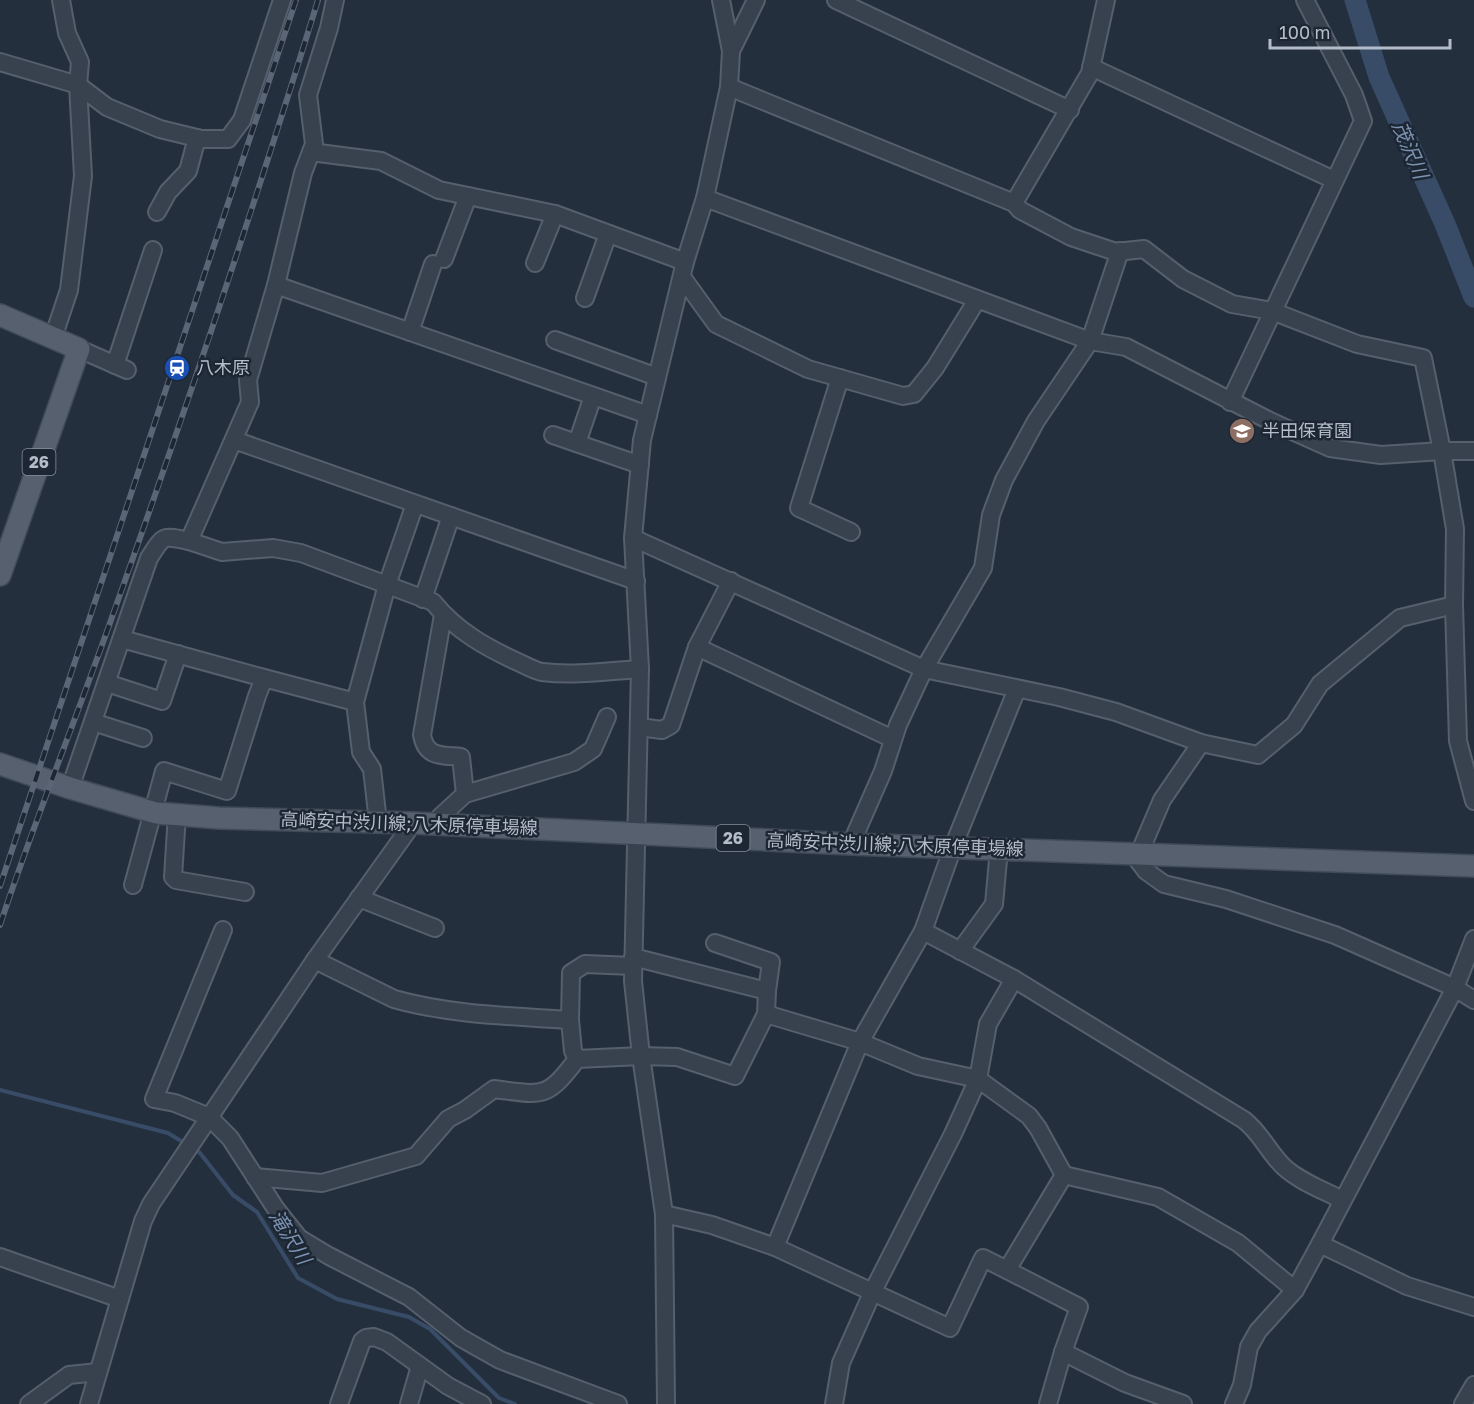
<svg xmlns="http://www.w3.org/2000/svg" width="1474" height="1404" viewBox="0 0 1474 1404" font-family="'Golos Text','Noto Sans JP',sans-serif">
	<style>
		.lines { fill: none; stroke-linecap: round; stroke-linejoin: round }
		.stream { stroke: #394c67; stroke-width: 4 }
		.river { stroke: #394c67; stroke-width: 21 }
		.minor-casing { stroke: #565f6c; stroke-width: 20 }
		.major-casing { stroke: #414a57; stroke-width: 24 }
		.minor { stroke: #38414e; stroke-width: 16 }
		.major { stroke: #56606e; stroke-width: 21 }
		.rail-casing { stroke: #5a6575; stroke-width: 6 }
		.rail { stroke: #1d2633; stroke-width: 4; stroke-dasharray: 11; stroke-linecap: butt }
		.labels { text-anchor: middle; stroke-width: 5; stroke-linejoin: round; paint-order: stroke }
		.shield { fill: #1d2633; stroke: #878f9c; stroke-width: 1.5 }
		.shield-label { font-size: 16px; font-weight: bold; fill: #b4bcc9 }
		.poi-label { font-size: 18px; fill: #b4bcc9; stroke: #1d2633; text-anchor: start }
		.street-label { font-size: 18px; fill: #b4bcc9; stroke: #1d2633 }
		.water-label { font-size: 20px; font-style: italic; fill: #7c92b1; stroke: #1d2633 }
	</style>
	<rect width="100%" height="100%" fill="#242f3e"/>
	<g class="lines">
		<g class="stream">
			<path d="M0 1090 168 1133 186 1144"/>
			<path d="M195 1150 200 1153 233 1195 257 1212 298 1278 337 1299 409 1317 430 1329 499 1398 515 1404"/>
		</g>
		<path class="river" d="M1355 0 1379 77 1445 224 1474 297"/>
		<g class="minor-casing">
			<g id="minor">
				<path d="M836 0 1070 110"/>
				<path d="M731 51 756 0"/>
				<path d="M0 62 78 85 107 107 160 129 201 139H228L242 120 282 0"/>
				<path d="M1091 67 1334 180"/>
				<path d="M729 87 1014 203 1020 210 1071 237 1116 252 1144 249 1183 279 1232 304 1272 311 1357 344 1423 358 1442 451 1455 529 1454 605 1458 741 1474 801"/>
				<path d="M311 152 381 161 439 190 555 214 685 262"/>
				<path d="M705 198 1090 341 1126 347 1268 420 1330 448 1381 455 1442 451H1474"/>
				<path d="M1014 203 1090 73 1106 0"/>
				<path d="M157 212 168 192 188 171 197 138"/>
				<path d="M444 259 468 196"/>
				<path d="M535 263 555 214"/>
				<path d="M682 277 716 324 808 369 903 396 914 394 935 368 977 300"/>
				<path d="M276 285 648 415"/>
				<path d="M585 298 608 234"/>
				<path d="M410 332 433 264"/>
				<path d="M53 338 69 290 83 176 78 85 80 62 67 33 61 0"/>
				<path d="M555 340 657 377"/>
				<path d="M79 349 127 370"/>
				<path d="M115 365 153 250"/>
				<path d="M840 378 799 508 851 532"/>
				<path d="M1230 402 1363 121 1354 95 1305 0"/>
				<path d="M553 435 640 465"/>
				<path d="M234 440 636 581"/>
				<path d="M577 443 593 396"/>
				<path d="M633 538 924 669 1059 697 1116 712 1201 743 1258 755 1294 725 1320 684 1400 618 1454 605"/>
				<path d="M189 541 222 552 273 548 301 553 433 602C456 631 487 648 520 663 527 666 535 671 542 672 574 676 608 671 640 669"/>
				<path d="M423 599 451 516"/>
				<path d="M122 639 264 678 257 696 227 791 164 771 133 885"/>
				<path d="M697 647 893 739"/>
				<path d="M264 678 355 702"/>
				<path d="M107 683 162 701 178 654"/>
				<path d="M1017 689 953 847 923 931 1014 979 1244 1120C1261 1133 1269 1153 1284 1167 1299 1181 1323 1190 1342 1200"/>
				<path d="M93 722 143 738"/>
				<path d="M639 727 662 730 671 725 697 647 731 581"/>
				<path d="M1201 743 1162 800 1139 854 1137 859 1146 871 1164 884 1226 899 1335 935 1455 988 1474 1000"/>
				<path d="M70 788 149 558C164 535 162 535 189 541L250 402 248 380 276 285 303 173 314 144 308 95 329 28 335 0"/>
				<path d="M465 794 574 762 593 749 607 717"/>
				<path d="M177 814 173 877 176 880 245 892"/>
				<path d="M378 822 372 769 361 752 355 702 387 585 415 504"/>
				<path d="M435 825 440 817 465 794 461 757C442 755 426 758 422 735L443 615"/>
				<path d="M851 844 883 771 898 725 924 669 983 568 991 515 1004 480 1036 421 1090 341 1120 251"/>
				<path d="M359 898 435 928"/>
				<path d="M223 930 154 1099 175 1103 209 1117 230 1138 276 1209 299 1238 329 1256 409 1297 461 1338 500 1360 618 1404"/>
				<path d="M960 951 994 904 999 849"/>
				<path d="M633 957 767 991"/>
				<path d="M315 960 394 999C451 1015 511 1016 570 1020L573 1051 577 1059"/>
				<path d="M766 1014 860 1042 918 1066 978 1079 1029 1116 1038 1128 1064 1175 1007 1270 1079 1307 1063 1352 1048 1404"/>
				<path d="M570 1020 571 973 585 964 633 966"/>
				<path d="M1064 1175 1158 1197 1238 1243 1295 1290"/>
				<path d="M255 1177 322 1183 416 1156 448 1119 465 1110 494 1089C543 1095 546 1100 577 1059L641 1056 677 1057 735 1076 766 1014 767 991 771 962 715 943"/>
				<path d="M664 1214 712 1225 775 1247 950 1328 983 1258 1007 1270"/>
				<path d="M1320 1244 1407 1286 1474 1307"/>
				<path d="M775 1247 860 1042 923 931"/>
				<path d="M0 1257 120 1299"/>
				<path d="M1063 1352 1125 1383 1183 1404"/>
				<path d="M29 1404 69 1375 98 1372"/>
				<path d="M89 1404 143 1221 151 1204 315 960 413 823"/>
				<path d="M339 1404 362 1341 366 1338 374 1337 387 1342 448 1386 482 1404"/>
				<path d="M409 1404 420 1366"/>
				<path d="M666 1404 664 1214 641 1056 633 981 640 669 633 538 642 440 685 262 705 198 729 87 731 51 721 0"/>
				<path d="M834 1404 841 1363 873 1291 953 1134 978 1079 988 1024 1014 979"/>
				<path d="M1234 1404 1242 1385 1249 1347 1258 1331 1295 1290 1320 1244 1455 988 1474 939"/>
				<path d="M1463 1404 1474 1385"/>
			</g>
		</g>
		<g class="major-casing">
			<g id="major">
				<path d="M0 315 79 349 0 575"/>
				<path d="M0 764 70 788 156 813 219 818 413 823 851 844 1474 866"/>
			</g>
		</g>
		<use href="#minor" class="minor"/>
		<use href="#major" class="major"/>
		<g class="rail-casing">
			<g id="rail">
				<path d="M0 886 296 0"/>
				<path d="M0 925C34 822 75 722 111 620 184 415 254 208 318 0"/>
			</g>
		</g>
		<use href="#rail" class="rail"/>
	</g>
	<defs>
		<g id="station-disc" transform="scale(1.35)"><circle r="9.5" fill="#1a4fb4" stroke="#1d2633"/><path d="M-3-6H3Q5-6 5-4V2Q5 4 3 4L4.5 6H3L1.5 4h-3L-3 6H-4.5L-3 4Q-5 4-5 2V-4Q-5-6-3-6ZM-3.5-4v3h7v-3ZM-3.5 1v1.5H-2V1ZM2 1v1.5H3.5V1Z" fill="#fff"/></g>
		<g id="school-disc" transform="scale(1.35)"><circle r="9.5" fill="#8d6e63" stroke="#1d2633"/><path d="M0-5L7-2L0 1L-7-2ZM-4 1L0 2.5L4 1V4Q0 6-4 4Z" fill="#fff"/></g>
	</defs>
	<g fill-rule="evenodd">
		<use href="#station-disc" x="177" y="368"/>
		<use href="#school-disc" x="1242" y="431"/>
	</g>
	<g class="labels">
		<g class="shield">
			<rect x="22.5" y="449" width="33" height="26" rx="4.5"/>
			<rect x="716.5" y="825" width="33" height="26" rx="4.5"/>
		</g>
		<g class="shield-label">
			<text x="39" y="468">26</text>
			<text x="733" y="844">26</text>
		</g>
		<g class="poi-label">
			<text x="196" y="374">八木原</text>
			<text x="1262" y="437">半田保育園</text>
		</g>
		<g class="street-label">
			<text transform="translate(409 824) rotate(2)" y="6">高崎安中渋川線;八木原停車場線</text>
			<text transform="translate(895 845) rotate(2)" y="6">高崎安中渋川線;八木原停車場線</text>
		</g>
		<g class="water-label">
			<text transform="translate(1410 150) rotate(67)" y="7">茂沢川</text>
			<text transform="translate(290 1237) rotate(58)" y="7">滝沢川</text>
		</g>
	</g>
	<path d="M1270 39v9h180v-9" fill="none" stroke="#b4bcc9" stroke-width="3"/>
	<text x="1279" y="39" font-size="18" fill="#b4bcc9" stroke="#1d2633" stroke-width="4.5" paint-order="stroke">100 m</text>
</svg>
